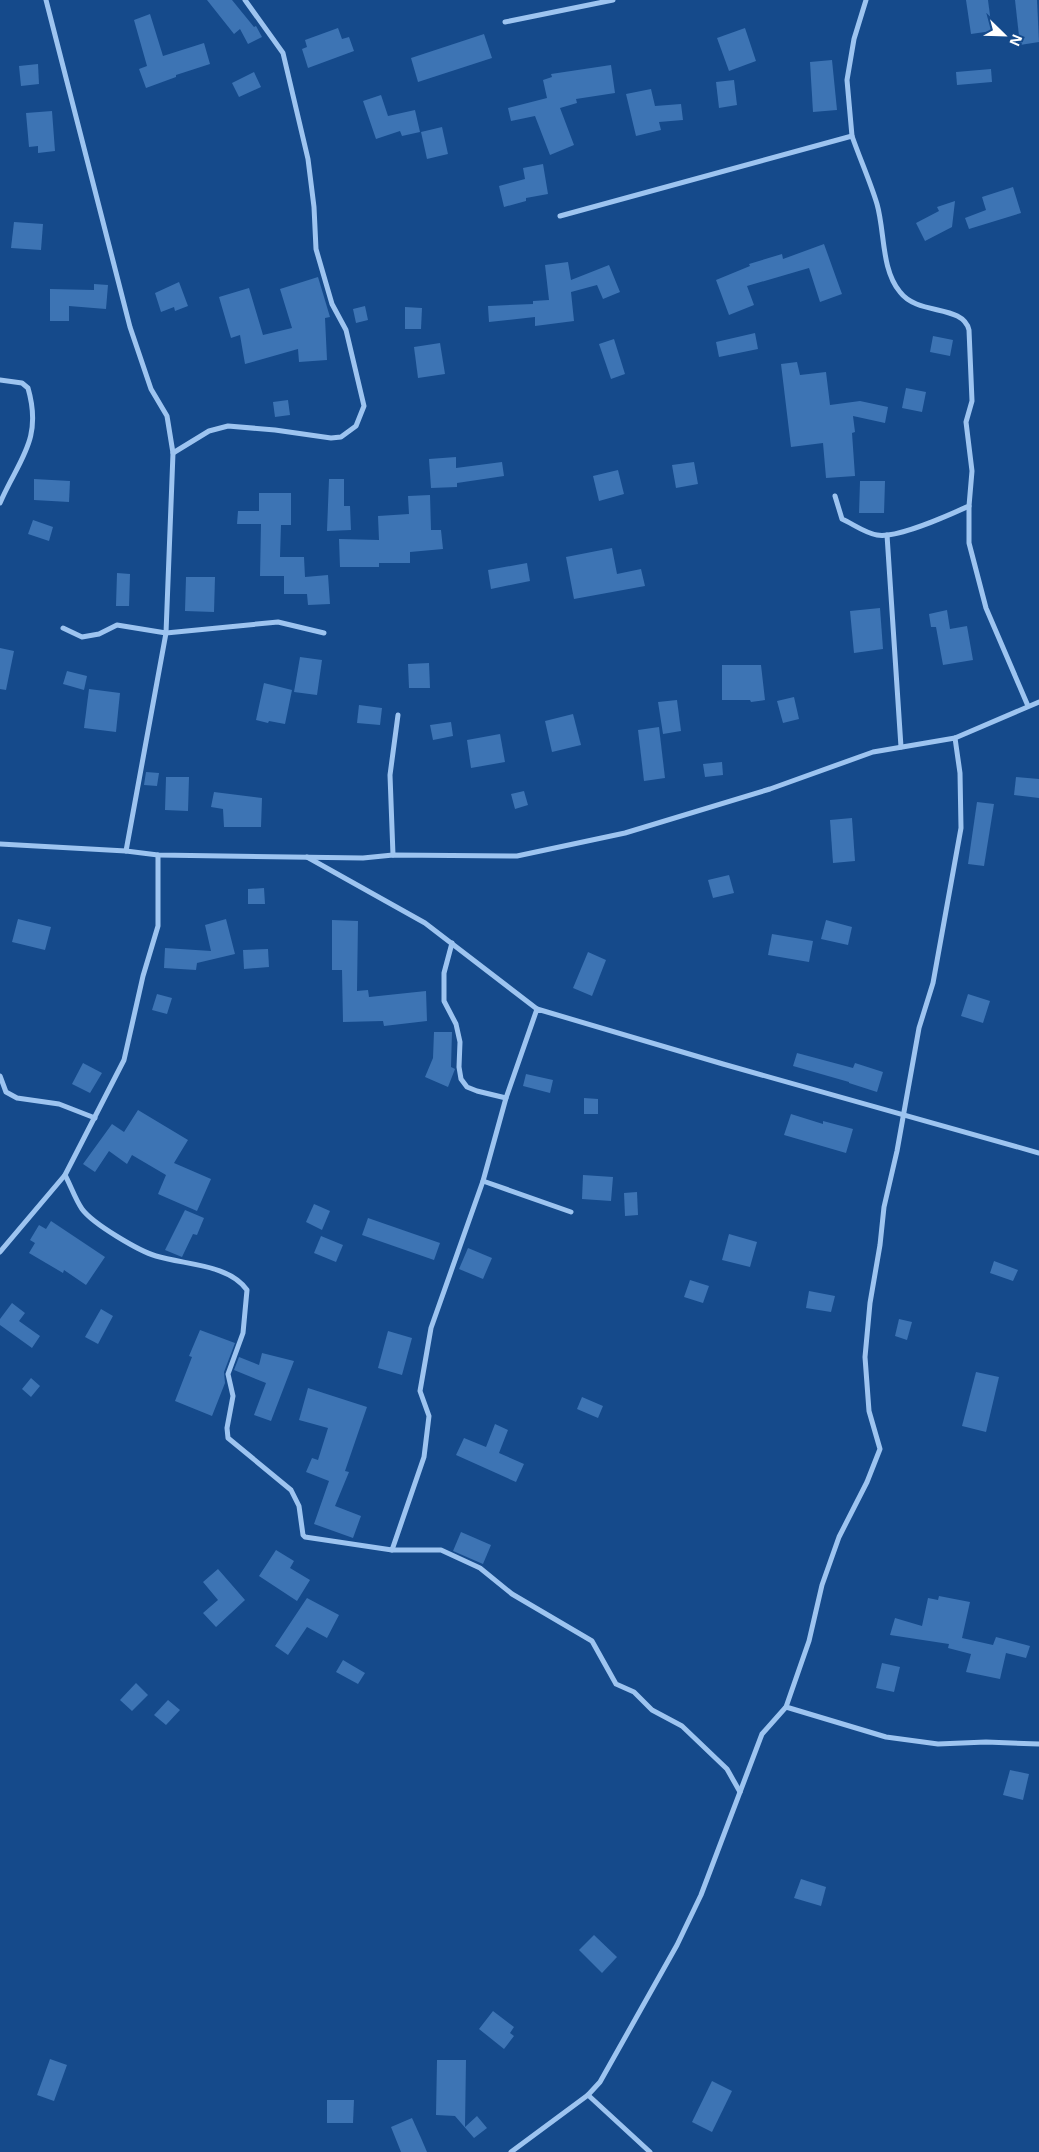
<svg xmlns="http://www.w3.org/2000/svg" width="1039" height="2152" viewBox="0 0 1039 2152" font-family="'Open Sans',sans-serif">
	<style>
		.building { fill: #3d74b4 }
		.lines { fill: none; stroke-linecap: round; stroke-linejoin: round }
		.minor { stroke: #9dc4f0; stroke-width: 5 }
	</style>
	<rect width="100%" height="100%" fill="#154a8b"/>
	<g class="building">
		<path d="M207 0H232L254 27 256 26 262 37 248 44 240 29 234 34Z"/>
		<path d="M966 0H988L992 31 971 34Z"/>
		<path d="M1015 0H1037L1039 42 1020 45Z"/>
		<path d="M150 14 163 56 204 43 210 64 176 75V77L146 88 139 69 147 66 134 20Z"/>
		<path d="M338 28 342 39 349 37 354 51 308 68 302 49 307 47 305 40Z"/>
		<path d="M745 28 756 61 729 71 717 38Z"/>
		<path d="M484 34 492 58 418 82 411 58Z"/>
		<path d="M832 60 837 110 813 112 810 62Z"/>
		<path d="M38 64 39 84 21 86 19 66Z"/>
		<path d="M611 65 615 93 576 99 577 103 560 108 574 145 550 155 535 116 511 121 508 108 547 98 543 80 552 77 551 74Z"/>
		<path d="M991 69 992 82 957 85 956 72Z"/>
		<path d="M254 72 261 87 239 97 232 83Z"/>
		<path d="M734 80 737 105 719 108 716 82Z"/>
		<path d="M651 89 655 106 681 104 683 120 659 122 661 130 636 136 626 94Z"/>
		<path d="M381 95 388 116 415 110 420 132 402 136 400 131 376 139 363 101Z"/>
		<path d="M52 111 55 151 38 153V146L29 147 26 113Z"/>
		<path d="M442 127 448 154 427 159 421 132Z"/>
		<path d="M543 164 548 194 526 198V201L504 207 499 186 525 179 523 168Z"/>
		<path d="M1013 187 1021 213 969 229 965 218 986 210 982 197Z"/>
		<path d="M955 201 952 227 925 241 916 223 939 211 937 207Z"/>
		<path d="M14 222 43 224 41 250 11 248Z"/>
		<path d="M824 244 842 294 820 302 809 268 747 286 754 305 729 315 716 280 750 266 749 264 782 254 783 259Z"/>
		<path d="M568 262 571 280 609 265 620 292 603 299 597 285 571 292 574 321 535 326V317L489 322 488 306 533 304V301L549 300 545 265Z"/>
		<path d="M318 277 330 317 325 318 327 360 299 362 298 349 245 364 240 335 231 338 219 297 249 288 263 335 292 328 280 289Z"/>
		<path d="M179 282 188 306 175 311 174 307 161 312 155 293Z"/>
		<path d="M94 284 108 285 106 309 69 306V321H50V289L94 290Z"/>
		<path d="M365 306 368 320 356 323 353 309Z"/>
		<path d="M405 307 422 308 421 329H405Z"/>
		<path d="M755 333 758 349 719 357 716 342Z"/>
		<path d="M933 336 953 340 950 356 930 352Z"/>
		<path d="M614 339 625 374 611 379 599 344Z"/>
		<path d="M440 343 445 374 418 378 414 347Z"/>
		<path d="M797 362 800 375 826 372 830 405 860 401 888 407 885 423 853 416 855 432 852 433 855 476 826 478 823 443 791 447 781 364Z"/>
		<path d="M906 388 926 392 922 412 902 408Z"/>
		<path d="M288 400 290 415 275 417 273 402Z"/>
		<path d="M456 457V468L502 462 504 476 457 483V487L431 488 429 459Z"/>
		<path d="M694 462 698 484 676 488 672 465Z"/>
		<path d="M618 470 624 494 599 501 593 476Z"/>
		<path d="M34 479 70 481 69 502 34 500Z"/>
		<path d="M329 479H344V506H350L351 530 327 531Z"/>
		<path d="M860 481H885L884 513H859Z"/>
		<path d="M259 493H291V525H281L280 557H304L305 577 328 575 330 604 308 605 307 594H284V576H260L261 524H237L238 511H259Z"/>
		<path d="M430 495 431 530H441L443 549 410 552V563H379V567H340L339 539 379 540 378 516 409 514 408 496Z"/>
		<path d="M33 520 53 527 49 541 28 534Z"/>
		<path d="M612 548 617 574 641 569 645 586 574 599 566 557Z"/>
		<path d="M527 563 530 581 491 589 488 570Z"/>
		<path d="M117 573 130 574 129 606H116Z"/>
		<path d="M186 577H215L214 612 185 611Z"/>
		<path d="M880 608 883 649 854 653 850 611Z"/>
		<path d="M947 610 950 629 967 626 973 660 943 665 936 627H931L929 614Z"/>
		<path d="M0 648 14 651 6 690 0 689Z"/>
		<path d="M300 657 322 660 317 695 294 692Z"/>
		<path d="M429 663 430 688H409L408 664Z"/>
		<path d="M722 665H761L765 700 751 702 750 700H722Z"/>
		<path d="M67 671 87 676 84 690 63 684Z"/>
		<path d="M264 683 292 690 285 724 269 721 268 723 256 720Z"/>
		<path d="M89 689 120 693 116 732 84 728Z"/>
		<path d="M794 697 799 719 783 723 777 701Z"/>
		<path d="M677 700 681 731 663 734 658 702Z"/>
		<path d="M359 705 382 708 380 725 357 723Z"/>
		<path d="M573 714 581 745 552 752 545 721Z"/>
		<path d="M451 722 453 736 433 740 430 725Z"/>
		<path d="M659 727 665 778 644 781 638 730Z"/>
		<path d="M500 734 505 762 471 768 467 740Z"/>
		<path d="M722 762 723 775 705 777 703 764Z"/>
		<path d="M146 772 159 773 157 786 144 785Z"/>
		<path d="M166 777H189L188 811 165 810Z"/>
		<path d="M1016 777 1039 779V798L1014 795Z"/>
		<path d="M524 791 528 805 515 809 511 794Z"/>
		<path d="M214 792 262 798 261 827H224L223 809 211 807Z"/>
		<path d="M977 802 994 804 984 866 968 864Z"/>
		<path d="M852 818 855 861 833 863 830 820Z"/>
		<path d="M729 875 734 893 713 898 708 880Z"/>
		<path d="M264 888 265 904H248V889Z"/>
		<path d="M18 919 51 927 45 950 12 942Z"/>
		<path d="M226 919 235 954 197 963 196 970 164 968 165 948 211 951 205 925Z"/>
		<path d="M332 920 358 921 357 991 368 990 369 997 426 991 427 1021 384 1026 383 1021 343 1022 342 970H332Z"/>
		<path d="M826 920 852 927 848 945 821 939Z"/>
		<path d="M772 934 813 941 809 962 768 955Z"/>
		<path d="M268 949 269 967 244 969 243 950Z"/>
		<path d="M588 952 606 960 592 996 573 988Z"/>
		<path d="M157 994 172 998 167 1014 152 1010Z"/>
		<path d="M968 994 990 1001 983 1023 961 1016Z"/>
		<path d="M434 1032H452L451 1067 455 1069 448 1087 425 1077 433 1058Z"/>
		<path d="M797 1053 853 1068 855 1063 883 1072 877 1092 849 1083V1082L793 1066Z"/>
		<path d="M83 1063 102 1073 90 1093 72 1084Z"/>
		<path d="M526 1074 553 1080 550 1093 523 1086Z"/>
		<path d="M584 1098 598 1099V1114H584Z"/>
		<path d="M138 1110 188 1140 174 1163 211 1179 197 1211 158 1194 166 1175 132 1155 127 1164 109 1151 95 1172 83 1164 112 1124 124 1132Z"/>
		<path d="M791 1114 823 1124V1121L853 1129 846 1153 784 1135Z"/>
		<path d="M583 1175 613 1177 611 1201 582 1199Z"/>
		<path d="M637 1192 638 1215 625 1216 624 1193Z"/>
		<path d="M314 1204 330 1211 322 1230 306 1222Z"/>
		<path d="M185 1210 204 1218 197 1235 193 1234 182 1257 165 1250Z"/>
		<path d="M368 1218 440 1243 434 1260 362 1235Z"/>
		<path d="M51 1221 105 1257 86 1285 64 1270 63 1273 29 1253 35 1243 30 1240 39 1225 46 1229Z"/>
		<path d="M729 1234 757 1242 750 1267 722 1260Z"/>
		<path d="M321 1236 343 1245 336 1262 314 1253Z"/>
		<path d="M468 1248 492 1258 483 1279 459 1269Z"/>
		<path d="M994 1261 1018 1270 1013 1281 990 1273Z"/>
		<path d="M690 1280 709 1286 703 1303 684 1297Z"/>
		<path d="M809 1291 835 1296 831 1312 806 1308Z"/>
		<path d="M12 1303 25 1313 19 1321 40 1336 32 1348 0 1325V1319Z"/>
		<path d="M101 1309 113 1316 98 1344 85 1337Z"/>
		<path d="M899 1319 912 1322 907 1340 895 1336Z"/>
		<path d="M200 1330 235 1343 224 1372 225 1383 212 1416 175 1401 192 1357 189 1356Z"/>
		<path d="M388 1331 412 1338 402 1375 378 1368Z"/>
		<path d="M262 1353 294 1361 271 1421 254 1415 266 1383 234 1370 239 1357 259 1365Z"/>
		<path d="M976 1372 999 1377 986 1432 962 1426Z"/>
		<path d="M31 1378 40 1386 31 1397 22 1389Z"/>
		<path d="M308 1388 367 1407 345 1471 349 1472 335 1506 361 1516 353 1538 314 1524 329 1481 306 1472 312 1458 318 1460 328 1428 299 1420Z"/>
		<path d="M582 1397 603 1406 598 1418 577 1409Z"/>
		<path d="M495 1424 508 1430 499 1453 524 1464 516 1482 456 1455 464 1438 486 1447Z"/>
		<path d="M461 1532 491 1545 483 1564 453 1551Z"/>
		<path d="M276 1550 294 1561 290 1568 310 1580 297 1601 259 1576Z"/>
		<path d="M218 1569 245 1600 216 1627 203 1613 218 1600 203 1582Z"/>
		<path d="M939 1596 970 1602 962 1638 993 1645 996 1637 1030 1646 1026 1658 1006 1653 1000 1679 966 1672 971 1654 948 1648 949 1644 890 1635 895 1618 922 1626 928 1598 938 1600Z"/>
		<path d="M307 1598 339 1615 327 1638 307 1627 288 1655 275 1646Z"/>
		<path d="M343 1660 365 1673 358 1684 336 1672Z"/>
		<path d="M882 1663 900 1667 894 1692 876 1688Z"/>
		<path d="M136 1683 148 1695 132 1711 120 1700Z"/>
		<path d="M168 1700 180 1710 166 1725 154 1715Z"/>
		<path d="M1010 1770 1029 1774 1023 1800 1003 1795Z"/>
		<path d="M801 1879 826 1887 821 1906 794 1898Z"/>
		<path d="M594 1935 617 1957 602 1973 579 1950Z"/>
		<path d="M493 2011 514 2027 510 2033 514 2036 504 2049 479 2029Z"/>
		<path d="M50 2059 67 2065 54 2101 37 2095Z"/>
		<path d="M437 2060H466L465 2127 477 2116 487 2128 474 2138 455 2116 436 2115Z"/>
		<path d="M712 2081 732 2091 712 2132 692 2122Z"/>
		<path d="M327 2100H354L353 2123H327Z"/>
		<path d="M412 2118 421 2138 427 2152H401L391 2127Z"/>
	</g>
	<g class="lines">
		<g class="minor">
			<path d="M46 0 130 327 151 389 167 416 173 453 166 633 126 851"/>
			<path d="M505 22 613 0"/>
			<path d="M852 136 847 80 854 39 866 0"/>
			<path d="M560 216 852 136C860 159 870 181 877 204 885 232 881 269 900 292 918 316 963 304 969 330L972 401 966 422 972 471 969 506V543L986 608 1028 706"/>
			<path d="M0 380 22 383 28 388C43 440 19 459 0 503"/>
			<path d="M173 453 209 431 228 426 275 430 331 438 341 437 356 426 364 406 346 330 332 304 316 249 314 207 308 159 283 53 245 0"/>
			<path d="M835 496 842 519C853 524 865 533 877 535 897 539 949 515 969 506"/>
			<path d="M887 535 901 747"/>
			<path d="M63 628 82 637 99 634 117 625 166 633 278 622 324 633"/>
			<path d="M0 844 126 851 158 855 363 858 393 855 517 856 625 833 770 789 873 752 955 738 1039 702"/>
			<path d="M393 855 390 775 398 715"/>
			<path d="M307 857 425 923 537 1009"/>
			<path d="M452 943 444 973V1001L456 1024 460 1042 459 1067 461 1079 467 1087 477 1091 506 1098"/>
			<path d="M0 1076 6 1092 17 1098 59 1104 95 1118"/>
			<path d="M65 1175C71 1186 75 1199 82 1209 93 1224 139 1251 156 1256 185 1265 229 1264 247 1290L243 1333 228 1374 233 1396 227 1428 228 1438 291 1490 299 1506 303 1535 305 1537 392 1550 424 1457 429 1416 420 1391 431 1328 483 1181 506 1098 537 1009 723 1064 1039 1153"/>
			<path d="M483 1181 571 1212"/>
			<path d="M0 1252 65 1175 124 1060 143 976 158 926V855"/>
			<path d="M392 1550H441L480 1568 512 1594 592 1641 616 1684 634 1692 652 1710 682 1726 727 1769 740 1792"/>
			<path d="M786 1707 886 1737 938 1744 986 1742 1039 1744"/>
			<path d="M588 2095 650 2152"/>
			<path d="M511 2152 588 2095 600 2082 677 1945 701 1895 762 1734 786 1707 809 1641 822 1585 839 1537 867 1482 880 1449 869 1411 865 1357 870 1303 880 1245 884 1207 897 1151 919 1028 933 983 961 828 960 773 955 738"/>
		</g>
	</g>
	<g transform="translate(1004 35) rotate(113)" stroke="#154a8b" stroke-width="4" paint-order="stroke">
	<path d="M0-4L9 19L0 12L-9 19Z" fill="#ffffff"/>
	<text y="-8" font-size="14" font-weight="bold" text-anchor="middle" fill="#ffffff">N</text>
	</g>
</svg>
